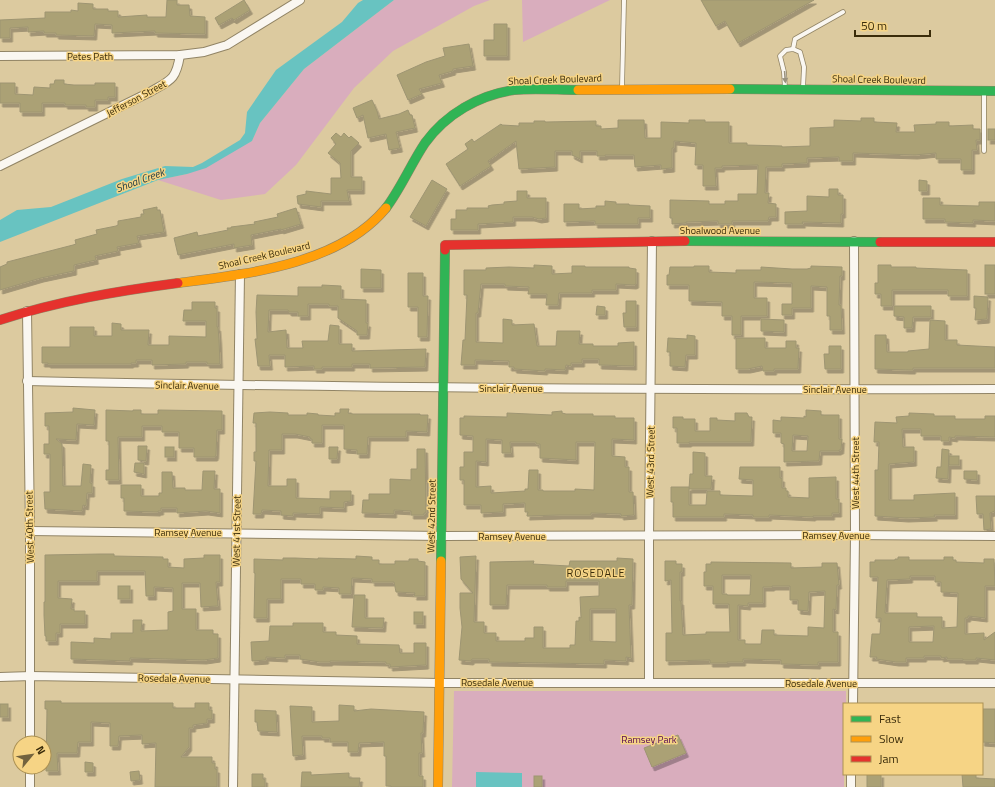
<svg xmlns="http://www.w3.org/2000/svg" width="995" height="787" viewBox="0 0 995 787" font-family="'Titillium Web',sans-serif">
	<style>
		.green { fill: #d9adbd }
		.water { fill: #68c3c1 }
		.building { fill: #aba175; stroke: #9e9572; fill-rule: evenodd; filter: url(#shadow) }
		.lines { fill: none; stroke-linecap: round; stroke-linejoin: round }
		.lane-casing { stroke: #918465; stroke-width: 5.5 }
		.street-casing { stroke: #918465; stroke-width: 10 }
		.fast-casing { stroke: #918465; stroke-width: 10 }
		.slow-casing { stroke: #918465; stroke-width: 10 }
		.jam-casing { stroke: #918465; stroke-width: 10 }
		.lane { stroke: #faf7f1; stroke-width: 4 }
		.street { stroke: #faf7f1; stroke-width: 8 }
		.fast { stroke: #30b455; stroke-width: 9 }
		.slow { stroke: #ff9f0a; stroke-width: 9 }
		.jam { stroke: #e5322d; stroke-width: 9 }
		.oneway { fill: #9a927e }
		.labels { text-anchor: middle; stroke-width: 3; stroke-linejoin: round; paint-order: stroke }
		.street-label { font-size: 10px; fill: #3a2c0a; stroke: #f6d485 }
		.park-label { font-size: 10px; fill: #500252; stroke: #f6d485 }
		.water-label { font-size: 11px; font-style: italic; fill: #264246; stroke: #f6d485 }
		.neighbourhood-label { font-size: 11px; letter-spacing: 1px; fill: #3a2c0a; stroke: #f6d485 }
	</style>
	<defs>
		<filter id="shadow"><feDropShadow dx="2.5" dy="4" stdDeviation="0" flood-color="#0004"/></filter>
	</defs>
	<rect width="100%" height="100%" fill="#dcca9f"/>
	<g class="green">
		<path d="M394 0H490L474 6 393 51 354 88 296 165 265 194 221 200 158 180 187 174 252 141 260 123 304 69Z"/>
		<path d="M522 0H610L523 42Z"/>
		<path d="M454 691H846V704H844V787H452Z"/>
	</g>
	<g class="water">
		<path d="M363 0H394L304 69 260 123 252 141 206 168 187 174 158 180 0 242V220L17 210 51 207 122 179 165 166 193 167 202 163 240 140 245 133 247 112 276 70 342 22 358 3Z"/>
		<path d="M476 772 522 773V787H476Z"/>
	</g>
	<g class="building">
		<path d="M167 0H177V5H189L190 16 205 17V34L155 33V31L112 33V25L95 24 94 36 56 35V33H44V31L28 32V27L10 28V38H0V20L45 18V12H71V10L78 11V3L93 4V9H108V11H118V17L147 15V17H166Z"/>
		<path d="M244 0 250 10 234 20 232 18 219 25 215 18Z"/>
		<path d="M701 0H814L738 43 725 21 716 26Z"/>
		<path d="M494 24H507V56H484V40H494Z"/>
		<path d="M469 44 473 66 453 69V71L439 75 442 83 419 89 422 94 408 100 397 75 426 62 445 56 443 48Z"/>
		<path d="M55 80H64V84L74 85H95V83H115V97H108V100H95V107H86V105H65V103H42V112H20V103H0V83H15V94L33 95 34 87 50 88V84H54Z"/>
		<path d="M372 100 377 111 379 119 399 114 408 110 410 115H412L415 128 396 132 400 148 389 150 386 134 368 138 363 115 357 118 353 108Z"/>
		<path d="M861 118H874V122L897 123 896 132H915L914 125 936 124V122H949V126L973 125V129H980V140H976L977 150H972V170H961V159H936V153L915 155 853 153V161H839V157L807 158V163L782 164V167H766L765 193H769L768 203 776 204V217H769L768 221H732V224H718V221L686 222V223L672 224V218H670V200L709 201V204H725V201H738V194H757L758 165 722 166V168H715L716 186H703V165H695L696 143 674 141V148H672V168L661 169V165L635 167 634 155H605V156H597V151H580V159L572 155V151H555V167L519 169 516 141 488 161 491 166 460 186 446 164 468 149 465 144 472 139 474 142 501 124 502 125 519 126V123H534V121H545V122L596 121V126H601V129L618 128V120H644L645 138H661V122L689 123V120H705V122H729V143H747V145L782 146V147L810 146V128L834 127V120L861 121Z"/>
		<rect x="988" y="129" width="7" height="11"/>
		<path d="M336 133 341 137 344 133 349 138 351 136 359 143 351 151V177H362V190H347L349 201H321V207L298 204 297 196 306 194V191L331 194V178H341L340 163 328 153 336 144 331 138Z"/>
		<path d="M432 180 447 189 426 226 410 217Z"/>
		<path d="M919 180 927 181V191H919Z"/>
		<path d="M829 189H838V195H843V214H841V223L802 222 803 224H785V212L807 211V196L829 197Z"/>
		<path d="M517 191H527V198H546V218L539 219 532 217H513V222L478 224V230H451V219H456V210H467V208H489L488 206 492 205 504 204V202L517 201Z"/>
		<path d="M923 198H940V205L979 206V202H995V221L973 220V223L945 222V219H923Z"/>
		<path d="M605 201 616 202V204H629V205L650 206V218H638V224H595V221L564 222V204H579V209L596 208V206H605Z"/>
		<path d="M157 207V210H160L164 232 137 236 139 243 117 247 118 251 95 256 96 260 74 265V271L41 278 0 290V267L7 264V262L73 245 76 244 75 240 97 234 96 230 116 226 118 225V221L141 217V214H144L143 210Z"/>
		<path d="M296 208 301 224 281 230V229L251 235 252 245 234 248V244L178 255 174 238 197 232 198 236 228 230 227 228H231V227L255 224 254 222 278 217 277 214Z"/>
		<path d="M534 265 552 266V274L572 273V266H585V267H629V268L636 269V284L634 285 616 284V290H592V293H559L558 305H546L547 294H528L529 287 505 286V284H481L478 313H476V342L503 343V319L512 320V325L534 324 537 346H556L557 331H580L579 344H593V346H618V343L634 342V366L599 365V359H582V363H571V366L566 365 565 370 545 369V371L514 369V367H509V361L475 360V365H461L463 340H465L467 295H464V270H486V268L509 267 534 268Z"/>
		<path d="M878 265H891V267H916V268L967 270V296H948V290H892V306H881V294H875V283H878Z"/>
		<rect x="985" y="265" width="10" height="29"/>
		<path d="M694 266H709V272L736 273V270H761V267L792 269H807L811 268V266L842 267V276H840L839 305H841L842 330H830V316H827V287L811 286V308H792V315H782V304H792V283L754 282V298H767V316H741V335H732V316H722V302L689 301V285H667V275H669L670 267H694Z"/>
		<path d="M361 269 381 270V288H361Z"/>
		<path d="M408 273H423V296H428L427 337H418V307H408Z"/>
		<path d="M322 285 341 286V299L366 300V323H368L367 335H357V331L338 318V306H329V304H308V316H298V312H289L288 310H269L268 332 286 330 287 348H303L302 341H328L330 325 339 326V344H352V351L426 349 425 367 370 368V364H352V367H322V369H314V366L285 367V355H269L270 366H258L255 339H257L256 312 257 295 298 296V287H322Z"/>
		<path d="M974 296 988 297 987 319 975 320 976 308H974Z"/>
		<path d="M626 301H636V327H624L623 313H626Z"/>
		<path d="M192 302H215V308H217V327H218L219 339 220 364H207V362H186V364L152 365V360H136V363H131V364H48V363H42V347H70V327H94V336H112V323L121 324V330H149L148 345H169V336L206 337V321H183L184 310H192Z"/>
		<path d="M597 306 605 307V315H596Z"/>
		<path d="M894 306H931V317H913L912 328H904V317L894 316Z"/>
		<path d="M761 319 784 320V332L761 331Z"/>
		<path d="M930 320 945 321V340H957V345L995 347V368H913V370H908L875 369V335H886L887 352H908V351L929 349Z"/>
		<path d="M687 335 695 336V355H686L685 367 670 366V352H667L668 338 687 339Z"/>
		<path d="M736 338H765V348H786V341H796V348H799L798 369H774V371H763L762 366 748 369H736Z"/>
		<path d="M829 346H841V369H825L824 354H829Z"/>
		<path d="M73 408 95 410 94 425 77 424 76 440 56 439 62 444 63 486H81L83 464 91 465 90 483H92V493H87L86 506 83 505 82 511 45 509 44 492H50V454H44V444H49V426H45V413L73 412Z"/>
		<path d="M340 409H349L348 413 353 414H420V415H428L427 432 406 431V437H368L367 454H357V450L344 449V425H322V443H312V439H310V437L295 434H282V450H269L268 486H287V479H296V498L330 499V491H351V501L344 502V508L320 507V514L293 513V516L281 515V511L262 510 261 514H253L256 461H254V452H256V423H253L254 413 270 412 288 413V415H307V413L318 414V415L335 416V413H340Z"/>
		<path d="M106 410 133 411V410H141V414H158V410L222 411V430H217L216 455 215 457H194V448H179V432H162V426H142V437H118L119 480H106V470H109V441H106Z"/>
		<path d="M806 410 821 411V415H839V439H842L841 450H839V451H820L819 461 784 462V444L781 443V433H773V420L781 421V417L804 418V416L806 417ZM793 435 808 436 807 451H792Z"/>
		<path d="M562 411V413L566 414H593V416H615V418H634V440L612 439V456L625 457V467H629V492H633L634 515 621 516V514L591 513V515H560L527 516 528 512H525V503L503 504V512L481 513V505H464V480H460V467H464V452H473V436L460 435V418H464V416L507 417V413L552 415V412ZM486 439 502 440V453H511L510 442H536V444H540V458L576 460V442H595L594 490 575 489V491H543V490H538V470H529L528 489H525V491L491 493V486L476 487V461L486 462Z"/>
		<path d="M735 413H747L749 417H752L751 442H689V443H677V428H673V417H683V419H695V431H710V418H717V420L735 421Z"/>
		<path d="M909 413 934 414V416H955V419H985V416H995V437L955 436V438L949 437V441H941V436H921V429H902L903 447H914V462L889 464V500H914V495L955 493V515H934L935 517 906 518 875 516V470H878L879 442H874L875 422 897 423 896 417 909 416Z"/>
		<path d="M138 446H147L146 461 138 460Z"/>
		<rect x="165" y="447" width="9" height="10"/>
		<path d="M329 447H338L337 459H329Z"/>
		<path d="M417 449H425L426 513H424V515H411V511L394 510V514L362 513 363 500H369V494H390V479L411 480V469H417Z"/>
		<path d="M942 449 949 450 948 479 936 478 937 467H941Z"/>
		<path d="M693 452 705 453V476H712L711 489H689L690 474H693Z"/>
		<rect x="949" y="456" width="10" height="9"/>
		<path d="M135 463H144V474L134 472Z"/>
		<path d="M740 467H780V478H782V488H786V491H788V497L809 498V478L836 477V499H839V513H832V516H813V517L769 515V517H753V515L724 514V517H673V502H671V487H689V505H706L707 491H720V495L753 496V480L739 479Z"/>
		<path d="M203 471H215L214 489H220V513L206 511 177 513V508H161V511H158V512L124 511V498H121V485H141V496H159V493H162V472H172L173 488H185V490H202Z"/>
		<path d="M964 471H977V480L964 479Z"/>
		<path d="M976 496H995V511L990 513 991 529 984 530 983 514H977Z"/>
		<path d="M100 554H114V556L163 557V559H168V567L184 568V559L204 558V555H220V582H216L218 606 201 607 200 583H182V609H196V630H213V634H218V658L204 660 130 658V661L71 659V642L94 643V638L111 639V633H133V620H142L141 631 168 630V612L173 611V588L154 587V596H146L145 571H97V581H58V598L72 599 71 609H74V611H85V624H60V633H56V641H46V636H45L44 615V602H45V555Z"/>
		<path d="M356 556 372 557V560H379V564H395V561H409V559H418V561L425 562V596H414L415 593 396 592 394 582H372V579L352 578 351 594H339V588L323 587V590H315V584H301V579H281V599H267V618H254L255 573H254V559L283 560V558H295L318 559V558L356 559Z"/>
		<path d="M476 556 474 622H484V633H496V641H525V638H534V627H543V648H570V645H575L576 621H579V617L581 618 580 597 599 596V581H566V587H547V585H507L506 605H490V562L534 561 533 564 569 566 570 561H617V558L633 559 632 605H629L631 658 626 657V661L604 660V664L489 662V659H472L471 661 459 660 462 627 460 608V593H473L461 579 460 557ZM590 609H616V642L590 641Z"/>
		<path d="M898 557H909V560H944V557H953V560H956V562L984 563V559H994L995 586H985V618L968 616V618H965V634L984 633V640L995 632V660L976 658V660H963V659H947V657L941 658V656H924V658H906V662H896L876 659 877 657H870L872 634H880L881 618H876L878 577H870V562H875V560H895V559H898ZM910 576H935V582H941V592L958 593 957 627 942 628V617H917V613H885L887 580 910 579ZM934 626 933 642H909V627Z"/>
		<path d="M665 561H676V564H682V572H680V601H681L683 635 706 634V632H730L729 604H713V586H704V572H706V564H711V562L791 563V568L822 567V563H837L839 585H837L836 610 833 609V632H838V662H818V665L781 664V660L743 659V662H727V663H710V660L666 661V633H672L671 580 665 581ZM722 575H751L750 595H727V594H722ZM772 586H790V600H798V610L808 611 809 592 825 591 824 628 808 627V636L774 635V630H762L761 644H745V640H738V605L748 606V603H763V587H772Z"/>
		<rect x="118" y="586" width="12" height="13"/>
		<path d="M354 595H365V618H384L383 628 352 627Z"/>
		<rect x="414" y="612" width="9" height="12"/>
		<path d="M293 623H323V632H336V635L357 636V644L399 645 400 653H414V643H426V665L390 667V664H386V662L330 661V662H320L300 659V655H285V658L266 657V660L252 661 251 642 269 641 270 626H293Z"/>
		<path d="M45 701H61V703H173V708H195V703H209V710H212V719H207V723L193 725V728H189V747L181 757H212V763H215V769H217V787H155L156 743 142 744V735L119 736 118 746H110V723L91 722V742H78L77 753H57L58 771H46L47 709H45Z"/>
		<rect x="0" y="704" width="8" height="13"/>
		<path d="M339 705 354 706V711L371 709 424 712 423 733H421L422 753H419V776H423V787H391V786H386V756H384V742L359 743 358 752H348V742H330V738H322V736H302L303 755 293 756 290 706 312 707V722L339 721Z"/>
		<path d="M983 709H995V743L982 742Z"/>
		<path d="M255 710 276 711 277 732 258 731 257 722H255Z"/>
		<path d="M678 735 686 753 652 767 644 748Z"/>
		<path d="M85 762 93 763V772H85Z"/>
		<path d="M139 771 140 780 131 781 130 772Z"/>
		<path d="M302 772H311V775L349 773V778H360L359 787H301Z"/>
		<path d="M252 774H263V779H265V787H252Z"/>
		<rect x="867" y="774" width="14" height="13"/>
		<path d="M962 774H976V778L995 779V787H963Z"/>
		<rect x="534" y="776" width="8" height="11"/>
	</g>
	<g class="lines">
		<g class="lane-casing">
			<g id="lane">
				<path d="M793 49 795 39 843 12"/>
				<path d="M622 88 624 0"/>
				<path d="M785 89 784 72 780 56 786 50 793 49 800 52 804 67 803 88"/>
				<path d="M984 92V151"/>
			</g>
		</g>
		<g class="street-casing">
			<g id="street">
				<path d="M0 56 180 55 204 52 227 45 300 0"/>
				<path d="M0 166 150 92C171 80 176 80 180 55"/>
				<path d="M27 311 30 531V743"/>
				<path d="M27 381C350 388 672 390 995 389"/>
				<path d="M30 531 442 536 846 535 995 536"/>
				<path d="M0 677 31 676 439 683H995"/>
				<path d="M649 682V536L652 241"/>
				<path d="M853 704 855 535 854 241"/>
				<path d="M30 787V767"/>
				<path d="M233 787 240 274"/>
				<path d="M851 787V774"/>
			</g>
		</g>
		<g class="fast-casing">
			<g id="fast">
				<path d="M730 89 995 91"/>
				<path d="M386 208C401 188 411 164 425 143 446 114 479 95 514 90 534 88 558 90 578 90"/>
				<path d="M685 241 880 242"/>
				<path d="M441 561 445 250"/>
			</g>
		</g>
		<g class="slow-casing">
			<g id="slow">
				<path d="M578 90 730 89"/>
				<path d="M178 283C247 274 339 265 386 208"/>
				<path d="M438 787 441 561"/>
			</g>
		</g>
		<g class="jam-casing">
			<g id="jam">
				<path d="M880 242H995"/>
				<path d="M445 250V245L685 241"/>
				<path d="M0 320C58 301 118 291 178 283"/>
			</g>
		</g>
		<use href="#lane" class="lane"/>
		<use href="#street" class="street"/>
		<use href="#fast" class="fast"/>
		<use href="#slow" class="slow"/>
		<use href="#jam" class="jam"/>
	</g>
	<defs><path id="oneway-solid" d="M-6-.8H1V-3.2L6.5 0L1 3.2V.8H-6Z"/></defs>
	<use class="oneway" href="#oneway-solid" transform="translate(785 77) rotate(86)"/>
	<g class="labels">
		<g class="street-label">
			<text x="90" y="60">Petes Path</text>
			<text transform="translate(555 79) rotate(-2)" y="4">Shoal Creek Boulevard</text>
			<text transform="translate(879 79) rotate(1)" y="4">Shoal Creek Boulevard</text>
			<text transform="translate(136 98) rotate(-28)" y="4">Jefferson Street</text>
			<text x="720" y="234">Shoalwood Avenue</text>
			<text transform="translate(264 255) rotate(-13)" y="4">Shoal Creek Boulevard</text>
			<text transform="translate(187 385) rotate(1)" y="4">Sinclair Avenue</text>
			<text x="511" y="392">Sinclair Avenue</text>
			<text x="835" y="393">Sinclair Avenue</text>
			<text transform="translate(650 462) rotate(-89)" y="4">West 43rd Street</text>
			<text transform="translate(855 473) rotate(-90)" y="4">West 44th Street</text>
			<text transform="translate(431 516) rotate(-89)" y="4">West 42nd Street</text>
			<text transform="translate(29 527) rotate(-91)" y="4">West 40th Street</text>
			<text transform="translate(236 531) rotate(-89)" y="4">West 41st Street</text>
			<text x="188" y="536">Ramsey Avenue</text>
			<text x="836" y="539">Ramsey Avenue</text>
			<text x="512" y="540">Ramsey Avenue</text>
			<text transform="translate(174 678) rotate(1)" y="4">Rosedale Avenue</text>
			<text x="497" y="686">Rosedale Avenue</text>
			<text x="821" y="687">Rosedale Avenue</text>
		</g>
		<g class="park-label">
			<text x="649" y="743">Ramsey Park</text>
		</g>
		<g class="water-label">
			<text transform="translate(140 180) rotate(-20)" y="4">Shoal Creek</text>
		</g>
		<g class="neighbourhood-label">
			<text x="596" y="577">ROSEDALE</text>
		</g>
	</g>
	<rect x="843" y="703" width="140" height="72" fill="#f6d485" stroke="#ab9154"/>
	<rect x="851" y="716" width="20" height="6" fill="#30b455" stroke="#ab9154"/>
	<text x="879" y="723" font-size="12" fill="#3a2c0a">Fast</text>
	<rect x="851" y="736" width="20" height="6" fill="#ff9f0a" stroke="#ab9154"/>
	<text x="879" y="743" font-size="12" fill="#3a2c0a">Slow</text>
	<rect x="851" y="756" width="20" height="6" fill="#e5322d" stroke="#ab9154"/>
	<text x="879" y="763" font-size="12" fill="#3a2c0a">Jam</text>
	<g transform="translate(32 755) rotate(61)"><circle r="19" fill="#f6d485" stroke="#ab9154"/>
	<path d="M0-3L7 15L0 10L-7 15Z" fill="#73633e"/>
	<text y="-6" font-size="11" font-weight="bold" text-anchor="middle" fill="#3a2c0a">N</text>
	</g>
	<path d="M855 30v6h75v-6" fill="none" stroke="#3a2c0a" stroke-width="2"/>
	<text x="861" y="30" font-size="12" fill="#3a2c0a" stroke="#f6d485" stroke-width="3" paint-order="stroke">50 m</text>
</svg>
